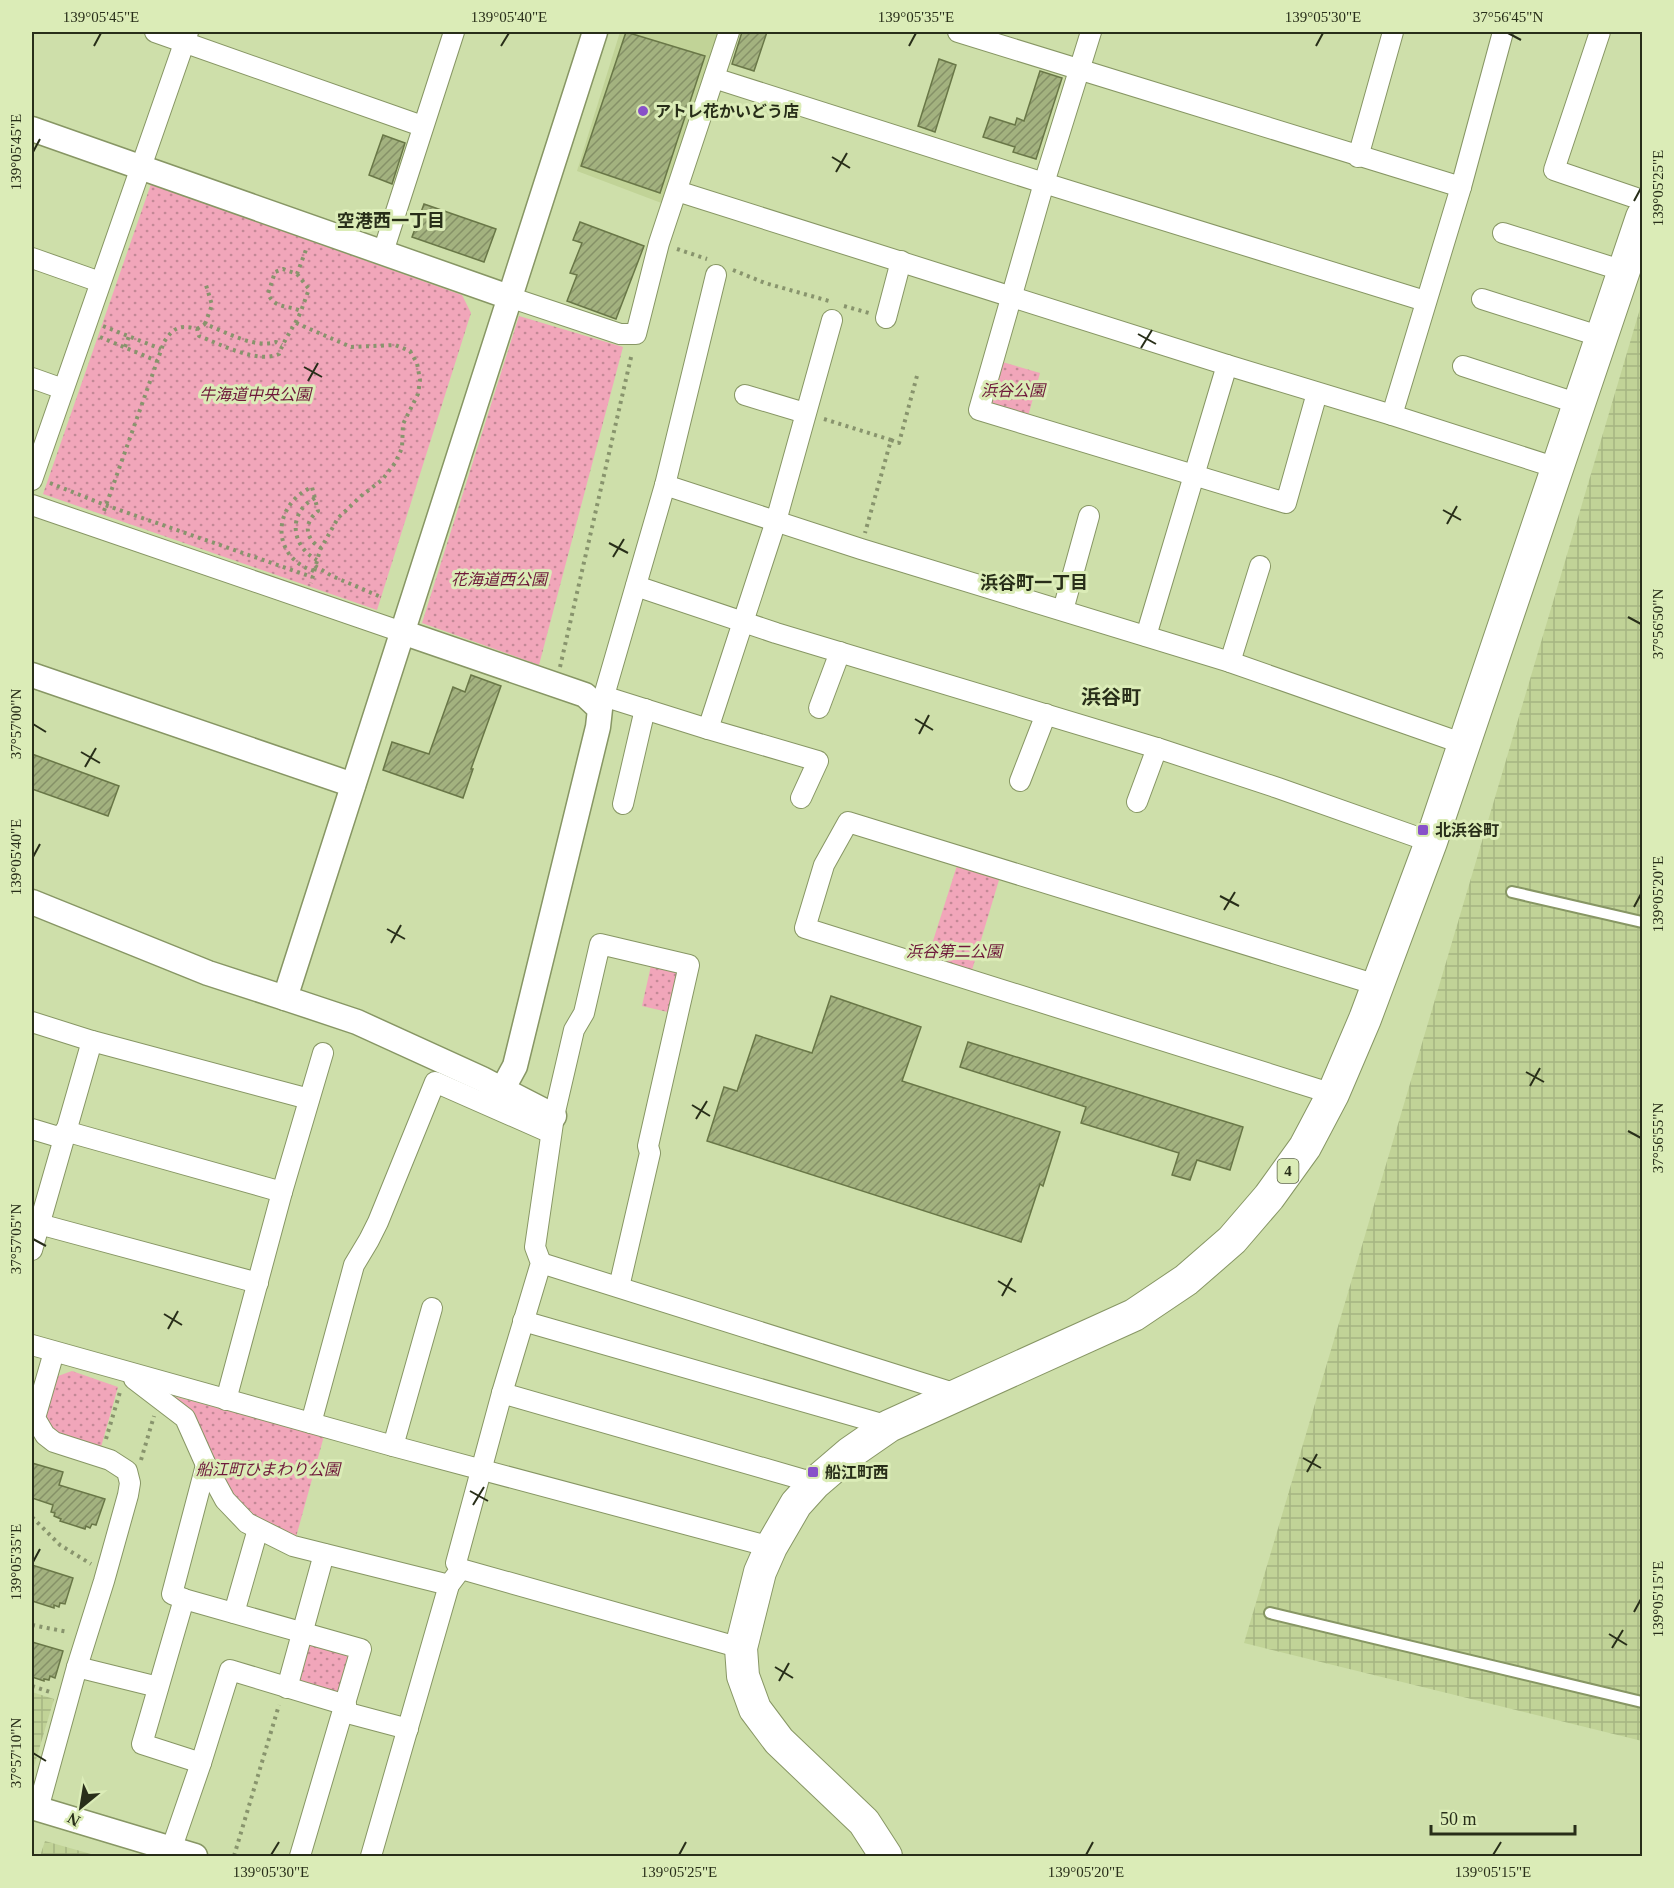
<svg xmlns="http://www.w3.org/2000/svg" width="1674" height="1888" viewBox="0 0 1674 1888" font-family="'Times New Roman','Noto Sans JP',serif">
	<style>
		.built { fill: #c1d397 }
		.industrial { fill: url(#industrial-grid) }
		.park { fill: url(#park-dots) }
		.building { fill: url(#building-hatch); stroke: #697747; stroke-width: 1.5 }
		.lines { fill: none; stroke-linecap: round; stroke-linejoin: round }
		.service-casing { stroke: #879664; stroke-width: 14 }
		.minor-casing { stroke: #879664; stroke-width: 22 }
		.tertiary-casing { stroke: #879664; stroke-width: 27 }
		.primary-casing { stroke: #879664; stroke-width: 34 }
		.path { stroke: #88946d; stroke-width: 4; stroke-dasharray: 3 4.5; stroke-linecap: butt }
		.service { stroke: #fff; stroke-width: 10 }
		.minor { stroke: #fff; stroke-width: 20 }
		.tertiary { stroke: #fff; stroke-width: 24 }
		.primary { stroke: #fff; stroke-width: 32 }
		.ticks { fill: none; stroke: #282e19; stroke-width: 2 }
		.poi-dot { fill: #8851c9; stroke: #dbecb7; stroke-width: 2 }
		.labels { text-anchor: middle; stroke-width: 6; stroke-linejoin: round; paint-order: stroke }
		.shield { fill: #dbecb7; stroke: #5e6748; stroke-width: 1.5 }
		.shield-label { font-size: 15px; font-weight: bold; fill: #282e19 }
		.poi-label { font-size: 16px; font-weight: bold; fill: #282e19; stroke: #dbecb7; text-anchor: start }
		.park-label { font-size: 16px; font-style: italic; fill: #6e193a; stroke: #dbecb7 }
		.neighbourhood-label { font-size: 18px; font-weight: bold; fill: #282e19; stroke: #dbecb7 }
		.quarter-label { font-size: 20px; font-weight: bold; fill: #282e19; stroke: #dbecb7 }
		.neatline { fill: none; stroke: #282e19; stroke-width: 2 }
		.ticks-label { font-size: 15px; text-anchor: middle; fill: #282e19 }
	</style>
	<defs>
		<pattern id="industrial-grid" width="8" height="8" patternUnits="userSpaceOnUse" patternTransform="scale(1.5)"><rect width="8" height="8" fill="#c1d397"/><path d="M0 4h8M4 0v8" fill="none" stroke="#a6b582"/></pattern>
		<pattern id="park-dots" width="8" height="8" patternUnits="userSpaceOnUse" patternTransform="scale(1.5)"><rect width="8" height="8" fill="#f1a6ba"/><path d="M2 2h.1M6 6h.1" fill="none" stroke="#c38896" stroke-width="1.8" stroke-linecap="round"/></pattern>
		<pattern id="building-hatch" width="6" height="6" patternUnits="userSpaceOnUse" patternTransform="scale(1.5)"><rect width="6" height="6" fill="#a3b27f"/><path d="M-1 1l2-2M0 6l6-6M5 7l2-2" fill="none" stroke="#859167"/></pattern>
	</defs>
	<rect width="100%" height="100%" fill="#cedfaa"/>
	<path class="built" d="M620 32H720L664 204 577 171Z"/>
	<g class="industrial">
		<path d="M1642 302V1741L1244 1643Z"/>
		<path d="M32 1692 54 1699 32 1773Z"/>
		<path d="M45 1841 98 1856H40Z"/>
	</g>
	<g class="park">
		<path d="M151 184 462 295 471 313 377 610 43 494Z"/>
		<path d="M519 316 623 347 539 665 422 623Z"/>
		<path d="M999 361 1040 373 1027 420 985 408Z"/>
		<path d="M960 856 1002 870 969 980 925 966Z"/>
		<path d="M652 961 683 968 672 1013 642 1006Z"/>
		<path d="M72 1371 118 1387 101 1447 56 1433C49 1429 46 1420 46 1412L58 1376Z"/>
		<path d="M165 1394 324 1436 296 1537 265 1525 234 1498Z"/>
		<path d="M302 1632 361 1649 346 1705 287 1688Z"/>
	</g>
	<g class="building">
		<path d="M626 32 705 56 660 193 581 166Z"/>
		<path d="M742 32H767L754 71 732 64Z"/>
		<path d="M939 59 956 65 935 132 918 126Z"/>
		<path d="M1040 71 1062 78 1036 159 1013 152 1015 147 983 137 990 117 1015 125 1017 118 1024 121Z"/>
		<path d="M383 135 405 143 392 184 369 175Z"/>
		<path d="M424 204 496 229 484 262 412 237Z"/>
		<path d="M580 222 644 246 616 319 567 301 577 275 570 273 582 243 573 240Z"/>
		<path d="M471 675 501 686 471 769H473L463 798 383 770 392 742 429 754 453 687 465 692Z"/>
		<path d="M32 754 119 786 108 816 32 789Z"/>
		<path d="M831 996 921 1027 902 1081 1060 1132 1043 1186 1040 1184 1021 1242 707 1141 724 1087 737 1091 756 1035 812 1053Z"/>
		<path d="M968 1042 1243 1127 1230 1170 1197 1160 1190 1180 1172 1175 1179 1153 1081 1123 1086 1107 960 1067Z"/>
		<path d="M32 1463 63 1472 59 1485 105 1499 96 1525 92 1524 90 1528 86 1526 85 1529 60 1521 61 1519 54 1516 55 1513 51 1512 53 1505 32 1498Z"/>
		<path d="M32 1565 73 1578 65 1604 60 1603 59 1607 54 1605V1608L32 1601Z"/>
		<path d="M32 1642 63 1651 55 1678 50 1676 49 1680 44 1679V1681L32 1677Z"/>
	</g>
	<g class="lines">
		<g class="service-casing">
			<g id="service">
				<path d="M1512 892 1642 922"/>
				<path d="M1270 1613 1642 1702"/>
			</g>
		</g>
		<g class="minor-casing">
			<g id="minor">
				<path d="M155 32 422 126"/>
				<path d="M958 32 1461 187"/>
				<path d="M1091 32 1044 183 979 410 1286 503 1317 393"/>
				<path d="M1600 32 1554 170 1642 200"/>
				<path d="M714 78 1044 183 1425 301"/>
				<path d="M1358 157 1393 32"/>
				<path d="M677 191 1227 365 1392 415 1557 468"/>
				<path d="M1503 233 1624 271"/>
				<path d="M383 252 454 32"/>
				<path d="M32 258 100 282"/>
				<path d="M509 297 620 334H636L659 243 729 32"/>
				<path d="M1482 299 1602 337"/>
				<path d="M886 318 901 261"/>
				<path d="M1463 366 1579 404"/>
				<path d="M32 378 63 389"/>
				<path d="M745 395 805 413"/>
				<path d="M1392 415 1461 187 1503 32"/>
				<path d="M32 480 188 32"/>
				<path d="M665 485 861 549 1230 662 1464 744"/>
				<path d="M32 505 402 632"/>
				<path d="M636 586 776 633 1157 748 1278 788 1431 842"/>
				<path d="M1063 610 1089 516"/>
				<path d="M1146 636 1227 365"/>
				<path d="M1230 662 1260 566"/>
				<path d="M603 696 708 729 776 521 832 320"/>
				<path d="M601 706 665 485 716 275"/>
				<path d="M819 708 840 652"/>
				<path d="M708 729 818 761 801 798"/>
				<path d="M1020 781 1046 714"/>
				<path d="M1137 802 1157 748"/>
				<path d="M623 804 645 709"/>
				<path d="M32 1022 92 1041 309 1099"/>
				<path d="M1333 1094 805 928 824 865 848 822 1377 985"/>
				<path d="M32 1129 62 1138"/>
				<path d="M65 1131 282 1192"/>
				<path d="M39 1224 258 1283"/>
				<path d="M32 1250 92 1041"/>
				<path d="M541 1263 960 1395"/>
				<path d="M523 1321 889 1426"/>
				<path d="M32 1345 393 1446 771 1547"/>
				<path d="M134 1379 185 1418 206 1465 225 1500 247 1523 293 1546 449 1585"/>
				<path d="M502 1393 815 1483"/>
				<path d="M226 1400 282 1192 323 1053"/>
				<path d="M311 1423 354 1265 369 1240 378 1222 435 1082 551 1133"/>
				<path d="M393 1446 432 1308"/>
				<path d="M461 1569 741 1648"/>
				<path d="M184 1599 361 1649 300 1856"/>
				<path d="M234 1613 258 1529"/>
				<path d="M77 1667 158 1687"/>
				<path d="M287 1688 324 1554"/>
				<path d="M344 1712 408 1729"/>
				<path d="M201 1763 142 1744 184 1599 172 1594 206 1465"/>
				<path d="M38 1809 77 1667 104 1581 128 1495 130 1483 127 1471 110 1460 54 1442 45 1435 35 1418 54 1352"/>
				<path d="M171 1850 201 1763 230 1670 346 1705"/>
				<path d="M371 1856 449 1585 461 1569 456 1563 502 1393 541 1263 535 1247 554 1116 574 1030 584 1013 600 944 689 965 648 1146 650 1153 619 1287"/>
			</g>
		</g>
		<g class="tertiary-casing">
			<g id="tertiary">
				<path d="M32 129 509 297"/>
				<path d="M402 632 585 695 600 709 598 727 515 1066 502 1090"/>
				<path d="M32 675 353 785"/>
				<path d="M32 902 208 973 285 998"/>
				<path d="M554 1116 482 1079 357 1022 285 998 595 32"/>
				<path d="M32 1807 195 1856"/>
			</g>
		</g>
		<g class="primary-casing">
			<path id="primary" d="M886 1856 864 1822 779 1741 755 1709 743 1676 741 1648 760 1572 771 1547 796 1504 815 1483 850 1453 889 1426 1134 1315 1186 1280 1232 1240 1269 1197 1305 1147 1333 1094 1365 1019 1431 842 1642 217"/>
		</g>
		<g class="path">
			<path d="M677 249 707 259"/>
			<path d="M733 270 765 283 829 301"/>
			<path d="M297 274 309 289 301 311C288 305 275 309 268 294L275 272 283 269 297 274 307 247"/>
			<path d="M844 306 869 313"/>
			<path d="M296 323 351 347 395 345 410 351 417 363 420 380 418 394 403 424 402 448 395 463 382 480 361 496 338 518 320 550 311 583"/>
			<path d="M205 324 212 305 206 285"/>
			<path d="M103 326 161 349"/>
			<path d="M197 329 205 324C226 332 255 349 276 342L282 345"/>
			<path d="M100 337 157 361"/>
			<path d="M125 347 129 336"/>
			<path d="M824 419 891 440 865 533"/>
			<path d="M891 440 899 443 918 372"/>
			<path d="M50 483 105 505 312 577"/>
			<path d="M315 498C287 513 291 546 317 560"/>
			<path d="M104 511 164 342C173 328 180 324 197 329L199 336C220 344 257 364 279 354 285 337 295 326 301 311"/>
			<path d="M315 566 332 576 381 597"/>
			<path d="M314 571C270 557 272 505 312 487L318 511C303 523 305 539 321 548"/>
			<path d="M560 667 632 353"/>
			<path d="M106 1439 120 1392"/>
			<path d="M141 1460 154 1416"/>
			<path d="M32 1517 60 1545 91 1564"/>
			<path d="M32 1625 68 1632"/>
			<path d="M32 1686 50 1692"/>
			<path d="M234 1856 279 1705"/>
		</g>
		<use href="#service" class="service"/>
		<use href="#minor" class="minor"/>
		<use href="#tertiary" class="tertiary"/>
		<use href="#primary" class="primary"/>
	</g>
	<path class="ticks" d="M1508 33 1521 40M94 46 101 33M501 46 509 33M909 46 916 33M1316 46 1323 33M33 152 40 139M832 157 850 168M836 172 847 153M1634 201 1641 188M1138 334 1156 344M1141 348 1152 330M304 367 322 377M308 381 318 363M1443 510 1461 520M1447 524 1457 506M609 543 628 553M613 557 624 539M1628 617 1641 624M915 719 933 730M33 724 46 732M919 734 929 715M81 752 100 763M85 767 96 748M33 857 40 844M1220 896 1239 906M1634 907 1641 894M1224 910 1235 892M387 929 405 939M391 943 401 925M1526 1072 1544 1082M1530 1086 1540 1068M692 1105 710 1116M696 1119 707 1101M1628 1131 1641 1138M33 1239 46 1246M998 1281 1016 1292M1002 1296 1012 1278M164 1314 182 1325M168 1329 178 1311M1303 1458 1321 1468M1307 1472 1317 1454M470 1491 488 1501M473 1505 484 1487M33 1562 40 1549M1634 1612 1641 1599M1609 1634 1627 1645M1612 1648 1623 1630M775 1667 793 1678M779 1681 789 1663M33 1753 46 1761M271 1855 279 1842M679 1855 686 1842M1086 1855 1093 1842M1493 1855 1501 1842"/>
	<g class="poi-dot">
		<circle cx="643" cy="111" r="6"/>
		<rect x="1417" y="824" width="12" height="12" rx="3"/>
		<rect x="807" y="1466" width="12" height="12" rx="3"/>
	</g>
	<g class="labels">
		<rect class="shield" x="1277.5" y="1159" width="21" height="24" rx="4.5"/>
		<g class="shield-label">
			<text x="1288" y="1176">4</text>
		</g>
		<g class="poi-label">
			<text x="655" y="117">アトレ花かいどう店</text>
			<text x="1435" y="836">北浜谷町</text>
			<text x="825" y="1478">船江町西</text>
		</g>
		<g class="park-label">
			<text x="1013" y="396">浜谷公園</text>
			<text x="255" y="400">牛海道中央公園</text>
			<text x="499" y="585">花海道西公園</text>
			<text x="954" y="957">浜谷第二公園</text>
			<text x="268" y="1475">船江町ひまわり公園</text>
		</g>
		<g class="neighbourhood-label">
			<text x="391" y="227">空港西一丁目</text>
			<text x="1034" y="589">浜谷町一丁目</text>
		</g>
		<g class="quarter-label">
			<text x="1111" y="704">浜谷町</text>
		</g>
	</g>
	<rect width="1674" height="1888" fill="none" stroke="#dbecb7" stroke-width="66"/>
	<g transform="translate(81 1807) rotate(210)" stroke="#dbecb7" stroke-width="4.5" paint-order="stroke">
	<path d="M0-4.5L10 22L0 15L-10 22Z" fill="#282e19"/>
	<text y="-9" font-size="16" font-weight="bold" text-anchor="middle" fill="#282e19">N</text>
	</g>
	<path d="M1431 1825v9h144v-9" fill="none" stroke="#282e19" stroke-width="3"/>
	<text x="1440" y="1825" font-size="18" fill="#282e19" stroke="#dbecb7" stroke-width="4.5" paint-order="stroke">50 m</text>
	<rect x="33" y="33" width="1608" height="1822" class="neatline"/>
	<g class="ticks-label">
		<text x="101" y="22">139°05'45"E</text>
		<text x="509" y="22">139°05'40"E</text>
		<text x="916" y="22">139°05'35"E</text>
		<text x="1323" y="22">139°05'30"E</text>
		<text x="1508" y="22">37°56'45"N</text>
		<text transform="translate(16 152) rotate(-90)" y="5">139°05'45"E</text>
		<text transform="translate(1658 188) rotate(-90)" y="5">139°05'25"E</text>
		<text transform="translate(1658 624) rotate(-90)" y="5">37°56'50"N</text>
		<text transform="translate(16 724) rotate(-90)" y="5">37°57'00"N</text>
		<text transform="translate(16 857) rotate(-90)" y="5">139°05'40"E</text>
		<text transform="translate(1658 894) rotate(-90)" y="5">139°05'20"E</text>
		<text transform="translate(1658 1138) rotate(-90)" y="5">37°56'55"N</text>
		<text transform="translate(16 1239) rotate(-90)" y="5">37°57'05"N</text>
		<text transform="translate(16 1562) rotate(-90)" y="5">139°05'35"E</text>
		<text transform="translate(1658 1599) rotate(-90)" y="5">139°05'15"E</text>
		<text transform="translate(16 1753) rotate(-90)" y="5">37°57'10"N</text>
		<text x="271" y="1877">139°05'30"E</text>
		<text x="679" y="1877">139°05'25"E</text>
		<text x="1086" y="1877">139°05'20"E</text>
		<text x="1493" y="1877">139°05'15"E</text>
	</g>
</svg>
